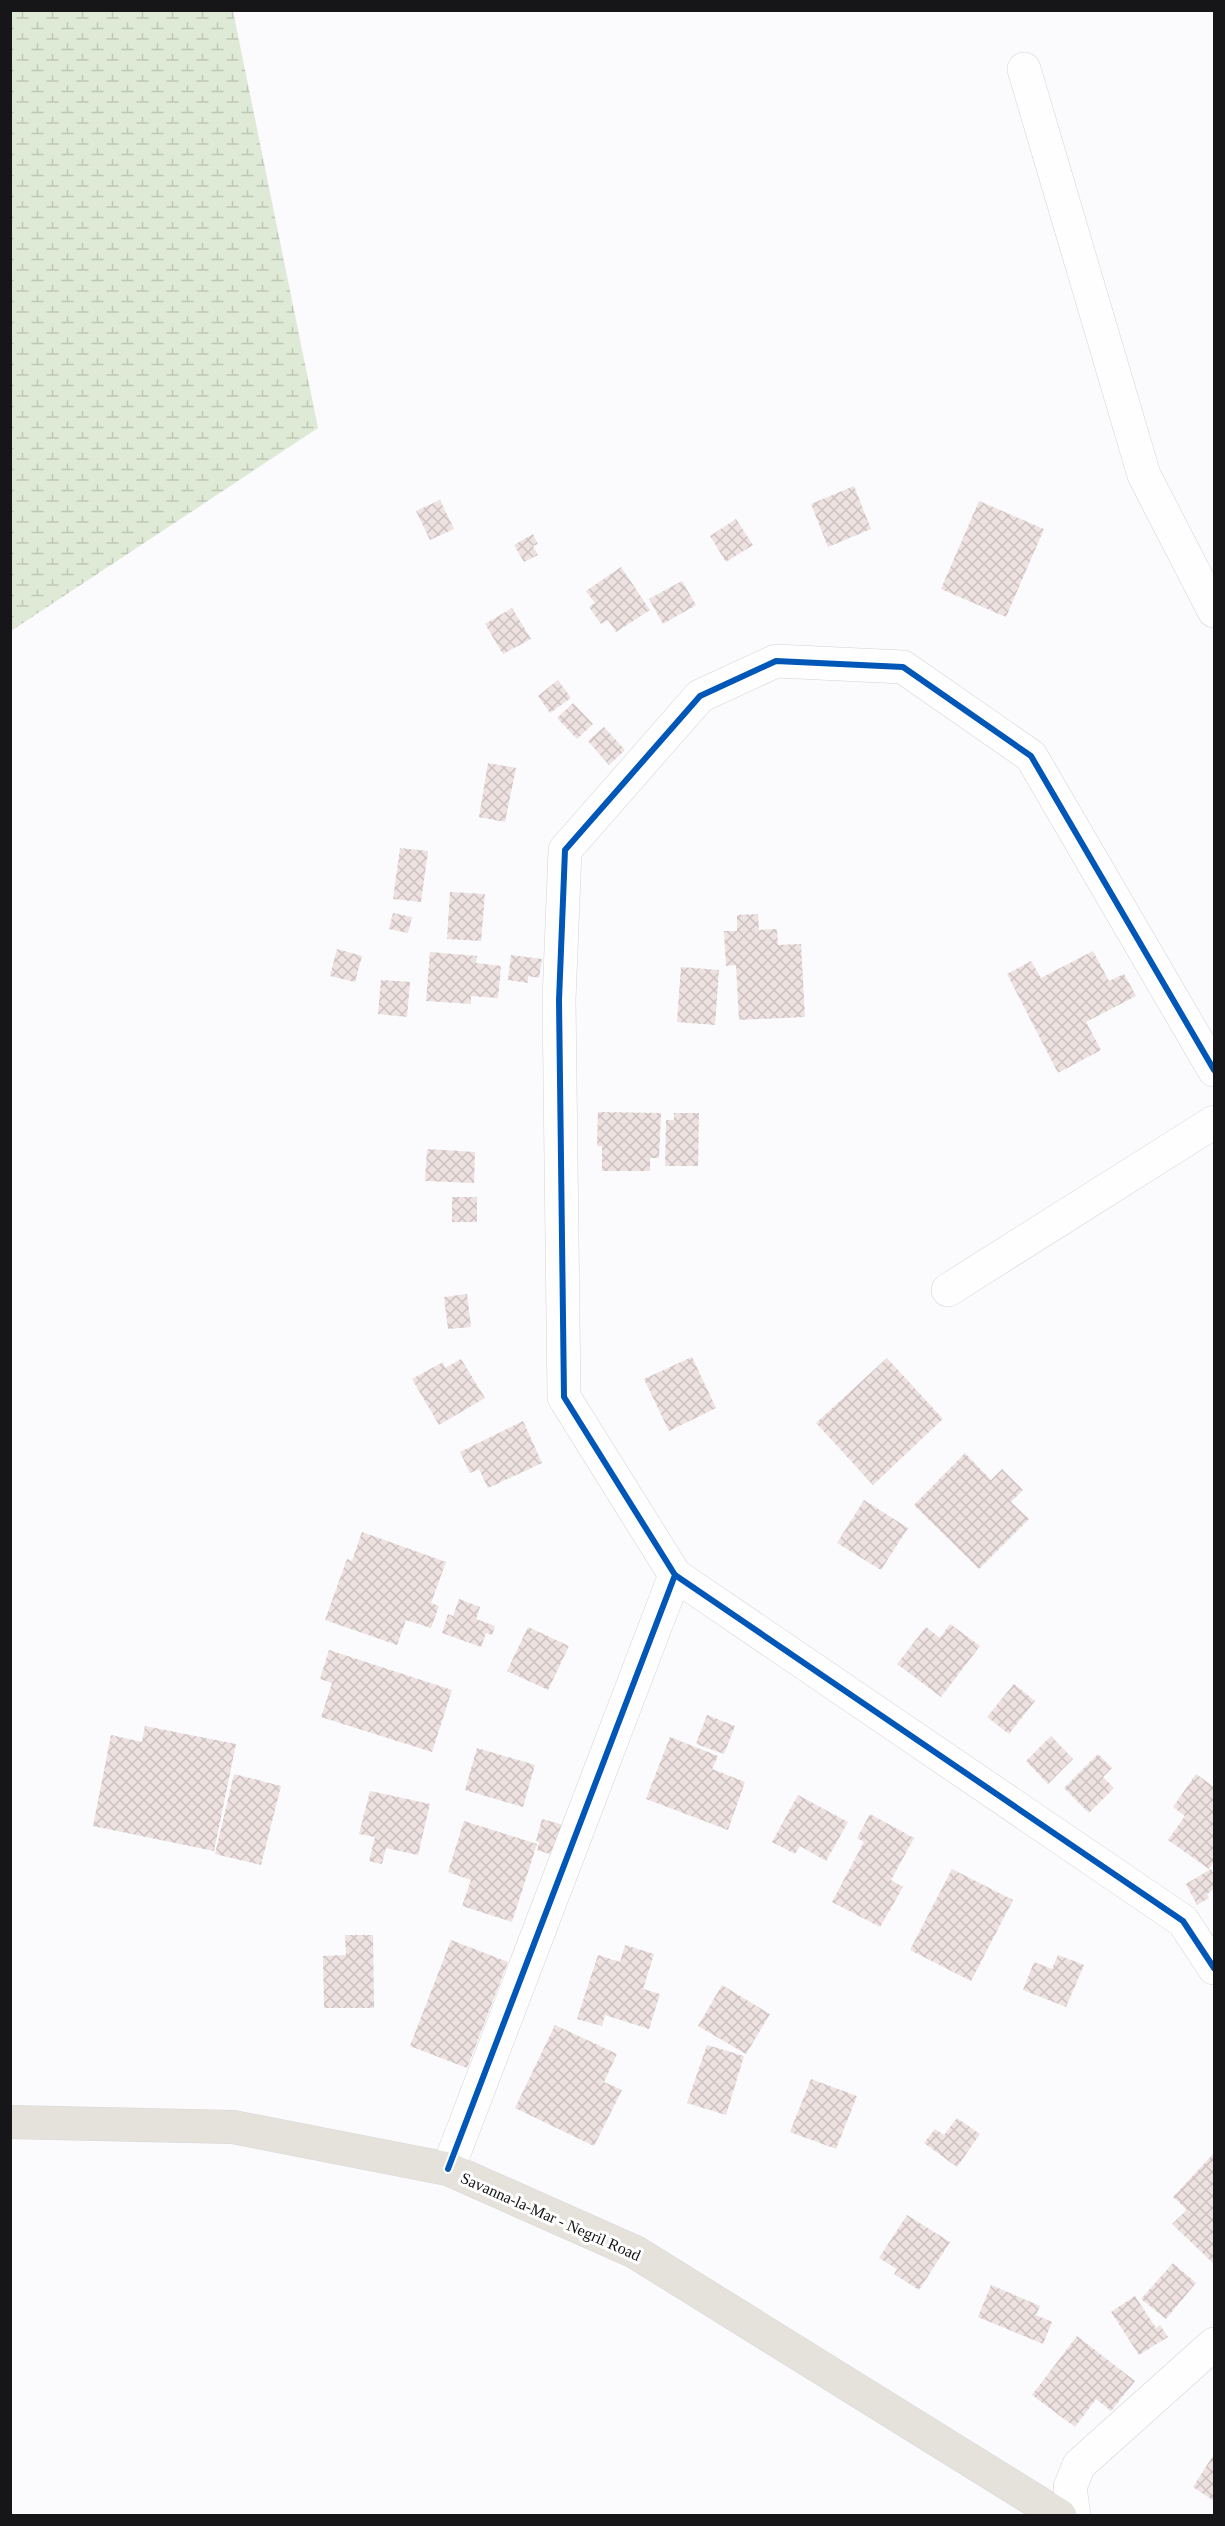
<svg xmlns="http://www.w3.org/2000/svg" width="1225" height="2526" viewBox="0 0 1225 2526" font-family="Georgia,serif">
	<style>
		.wetland { fill: url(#wetland-marsh) }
		.building { fill: url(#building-cross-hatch) }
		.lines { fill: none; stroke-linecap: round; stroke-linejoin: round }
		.street-casing { stroke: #d4d3d5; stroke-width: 34 }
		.primary-casing { stroke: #d8d8d9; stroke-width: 34 }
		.street { stroke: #fefeff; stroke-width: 33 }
		.primary { stroke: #e5e1db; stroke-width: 33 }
		.cycleway-casing { stroke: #fff; stroke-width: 10 }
		.cycleway { stroke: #0057b8; stroke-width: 6 }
		.labels { text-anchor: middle; stroke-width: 6; stroke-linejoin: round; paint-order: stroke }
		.street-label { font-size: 16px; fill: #161517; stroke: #fff }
	</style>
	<defs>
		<pattern id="wetland-marsh" width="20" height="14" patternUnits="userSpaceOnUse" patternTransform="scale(1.5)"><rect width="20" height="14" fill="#deead5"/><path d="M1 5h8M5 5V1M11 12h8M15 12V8" fill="none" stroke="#bec8b6"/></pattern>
		<pattern id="building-cross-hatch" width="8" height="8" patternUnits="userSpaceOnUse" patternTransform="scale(1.5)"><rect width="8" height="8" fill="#eee2e1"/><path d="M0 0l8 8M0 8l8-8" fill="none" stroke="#cbc1c0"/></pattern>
	</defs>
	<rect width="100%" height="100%" fill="#fbfafc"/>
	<path class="wetland" d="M11 10 233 11 318 428 11 631Z"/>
	<g class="building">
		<path d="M854 486 871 529 828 547 811 504Z"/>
		<path d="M440 500 454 529 430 540 416 511Z"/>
		<path d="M979 501 1044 529 1006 617 941 589Z"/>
		<path d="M736 519 753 545 726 562 710 536Z"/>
		<path d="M533 534 538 544 533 546 538 555 524 562 514 545Z"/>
		<path d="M621 567 650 610 616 632 608 620 601 624 589 607 595 603 586 591Z"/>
		<path d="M682 581 696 605 663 624 649 599Z"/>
		<path d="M512 608 531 639 503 654 485 624Z"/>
		<path d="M558 680 571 698 550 713 538 696Z"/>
		<path d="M573 703 593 724 577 739 557 718Z"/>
		<path d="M604 727 625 750 609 765 588 741Z"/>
		<path d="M488 763 516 768 505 822 479 817Z"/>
		<path d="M400 848 428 851 421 902 393 899Z"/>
		<path d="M450 892 485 894 481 941 447 939Z"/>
		<path d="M393 913 412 917 408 933 389 929Z"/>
		<path d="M758 914 759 930 777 929 778 945 801 944 805 1017 739 1020 736 965 726 966 724 931H737V915Z"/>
		<path d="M337 949 362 956 355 982 330 976Z"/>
		<path d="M1093 951 1109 981 1124 974 1136 996 1086 1022 1101 1050 1058 1073 1007 974 1031 961 1041 978Z"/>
		<path d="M430 952 477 956 476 963 501 966 498 998 471 996V1004L426 1001Z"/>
		<path d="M511 955 542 959 539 978 528 976V983L508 980Z"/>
		<path d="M681 967 719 970 715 1025 677 1022Z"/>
		<path d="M381 980 410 982 407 1017 378 1014Z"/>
		<path d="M598 1112 661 1113 659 1158H650V1171H602V1146H597Z"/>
		<path d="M674 1113H699L698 1166H665L666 1120H674Z"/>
		<path d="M427 1149 475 1152 474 1183 425 1181Z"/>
		<rect x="452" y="1197" width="25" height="25"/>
		<path d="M467 1294 471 1327 448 1329 444 1297Z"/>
		<path d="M692 1357 716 1408 669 1431 644 1379Z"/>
		<path d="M887 1358 943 1419 873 1485 816 1423Z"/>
		<path d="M461 1359 485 1398 439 1425 412 1379 443 1362 445 1368Z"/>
		<path d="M523 1421 542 1463 488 1488 479 1469 470 1473 460 1452Z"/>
		<path d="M965 1453 991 1480 1002 1469 1023 1490 1011 1502 1029 1519 979 1569 914 1505Z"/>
		<path d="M864 1500 908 1528 881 1570 837 1543Z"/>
		<path d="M362 1532 446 1562 431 1603 439 1606 431 1628 406 1620 397 1645 325 1620 347 1559 352 1561Z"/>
		<path d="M459 1599 480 1607 476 1619 495 1626 492 1635 486 1633 481 1647 442 1633 448 1614 453 1616Z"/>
		<path d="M950 1624 980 1646 941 1697 897 1664 926 1627 940 1638Z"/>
		<path d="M528 1627 569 1646 548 1690 507 1671Z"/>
		<path d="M329 1650 452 1690 432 1752 321 1717 332 1683 320 1679Z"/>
		<path d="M1014 1684 1035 1701 1009 1734 987 1717Z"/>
		<path d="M707 1715 735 1726 724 1754 696 1744Z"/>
		<path d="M145 1726 236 1744 214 1851 93 1826 111 1735 142 1742Z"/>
		<path d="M1051 1736 1073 1759 1048 1784 1026 1761Z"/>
		<path d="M670 1737 718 1756 712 1769 745 1782 728 1830 646 1799Z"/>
		<path d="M477 1748 535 1765 523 1807 465 1790Z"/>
		<path d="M1098 1754 1112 1768 1103 1777 1114 1788 1089 1813 1064 1788Z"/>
		<path d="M234 1774 281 1786 261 1865 215 1854Z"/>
		<path d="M1196 1774 1214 1787V1861L1209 1869 1168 1840 1185 1816 1173 1807Z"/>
		<path d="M370 1791 430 1804 418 1855 386 1848 382 1864 369 1861 375 1837 359 1834Z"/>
		<path d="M798 1795 848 1822 826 1861 800 1846 795 1854 772 1842Z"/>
		<path d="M870 1814 914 1838 891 1880 903 1887 880 1927 832 1902 864 1842 857 1838Z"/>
		<path d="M542 1819 571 1827 563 1858 537 1850 539 1842 536 1841Z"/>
		<path d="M464 1821 537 1844 512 1922 462 1906 471 1880 448 1872Z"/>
		<path d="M952 1869 1013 1900 971 1981 910 1950Z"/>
		<path d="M1211 1869 1214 1875V1889L1207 1894 1209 1898 1197 1905 1186 1884Z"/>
		<path d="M345 1935H373L374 2008H324L323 1956 346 1955Z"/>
		<path d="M451 1940 508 1962 467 2068 410 2046Z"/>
		<path d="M625 1945 654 1954 643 1989 660 1994 649 2029 605 2015 602 2026 577 2019 598 1955 620 1962Z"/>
		<path d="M1058 1955 1084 1965 1066 2007 1023 1990 1034 1962 1052 1969Z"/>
		<path d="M722 1985 770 2014 746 2054 698 2026Z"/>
		<path d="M555 2025 617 2054 604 2082 622 2090 594 2146 515 2108Z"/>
		<path d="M707 2045 744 2056 726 2115 687 2103Z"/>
		<path d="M811 2079 857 2096 836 2149 790 2132Z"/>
		<path d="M957 2118 980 2134 957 2167 924 2143 935 2129 944 2135Z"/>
		<path d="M1214 2153V2264L1172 2224 1187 2210 1173 2197Z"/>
		<path d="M907 2215 950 2242 919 2290 894 2274 897 2269 879 2258Z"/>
		<path d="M1173 2263 1196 2283 1166 2319 1141 2299Z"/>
		<path d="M991 2285 1040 2306 1036 2315 1052 2322 1043 2344 978 2317Z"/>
		<path d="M1135 2296 1156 2328 1160 2325 1168 2337 1139 2355 1111 2312Z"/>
		<path d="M1077 2336 1135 2381 1111 2411 1096 2399 1075 2427 1032 2395Z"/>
		<path d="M1214 2454V2501L1193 2487Z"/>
	</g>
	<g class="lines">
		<g class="street-casing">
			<g id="street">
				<path d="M1024 69 1144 475 1214 611"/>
				<path d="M948 1290 1214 1122"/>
				<path d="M675 1575 1183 1921 1214 1968"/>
				<path d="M448 2169 675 1575 564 1397 559 1000 565 850 700 696 776 661 903 667 1031 756 1214 1070"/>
				<path d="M1074 2516 1070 2487 1079 2465 1214 2344"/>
			</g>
		</g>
		<g class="primary-casing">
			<path id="primary" d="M10 2122 233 2127 448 2169 635 2252 1060 2516"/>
		</g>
		<use href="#street" class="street"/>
		<use href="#primary" class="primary"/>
		<g class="cycleway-casing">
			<g id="cycleway">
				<path d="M675 1575 1183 1921 1214 1968"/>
				<path d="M448 2169 675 1575 564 1397 559 1000 565 850 700 696 776 661 903 667 1031 756 1214 1070"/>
			</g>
		</g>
		<use href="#cycleway" class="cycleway"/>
	</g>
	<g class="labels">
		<g class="street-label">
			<text transform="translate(551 2216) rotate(24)" y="6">Savanna-la-Mar - Negril Road</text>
		</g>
	</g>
	<rect width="1225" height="2526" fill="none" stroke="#161517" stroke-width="24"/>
</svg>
